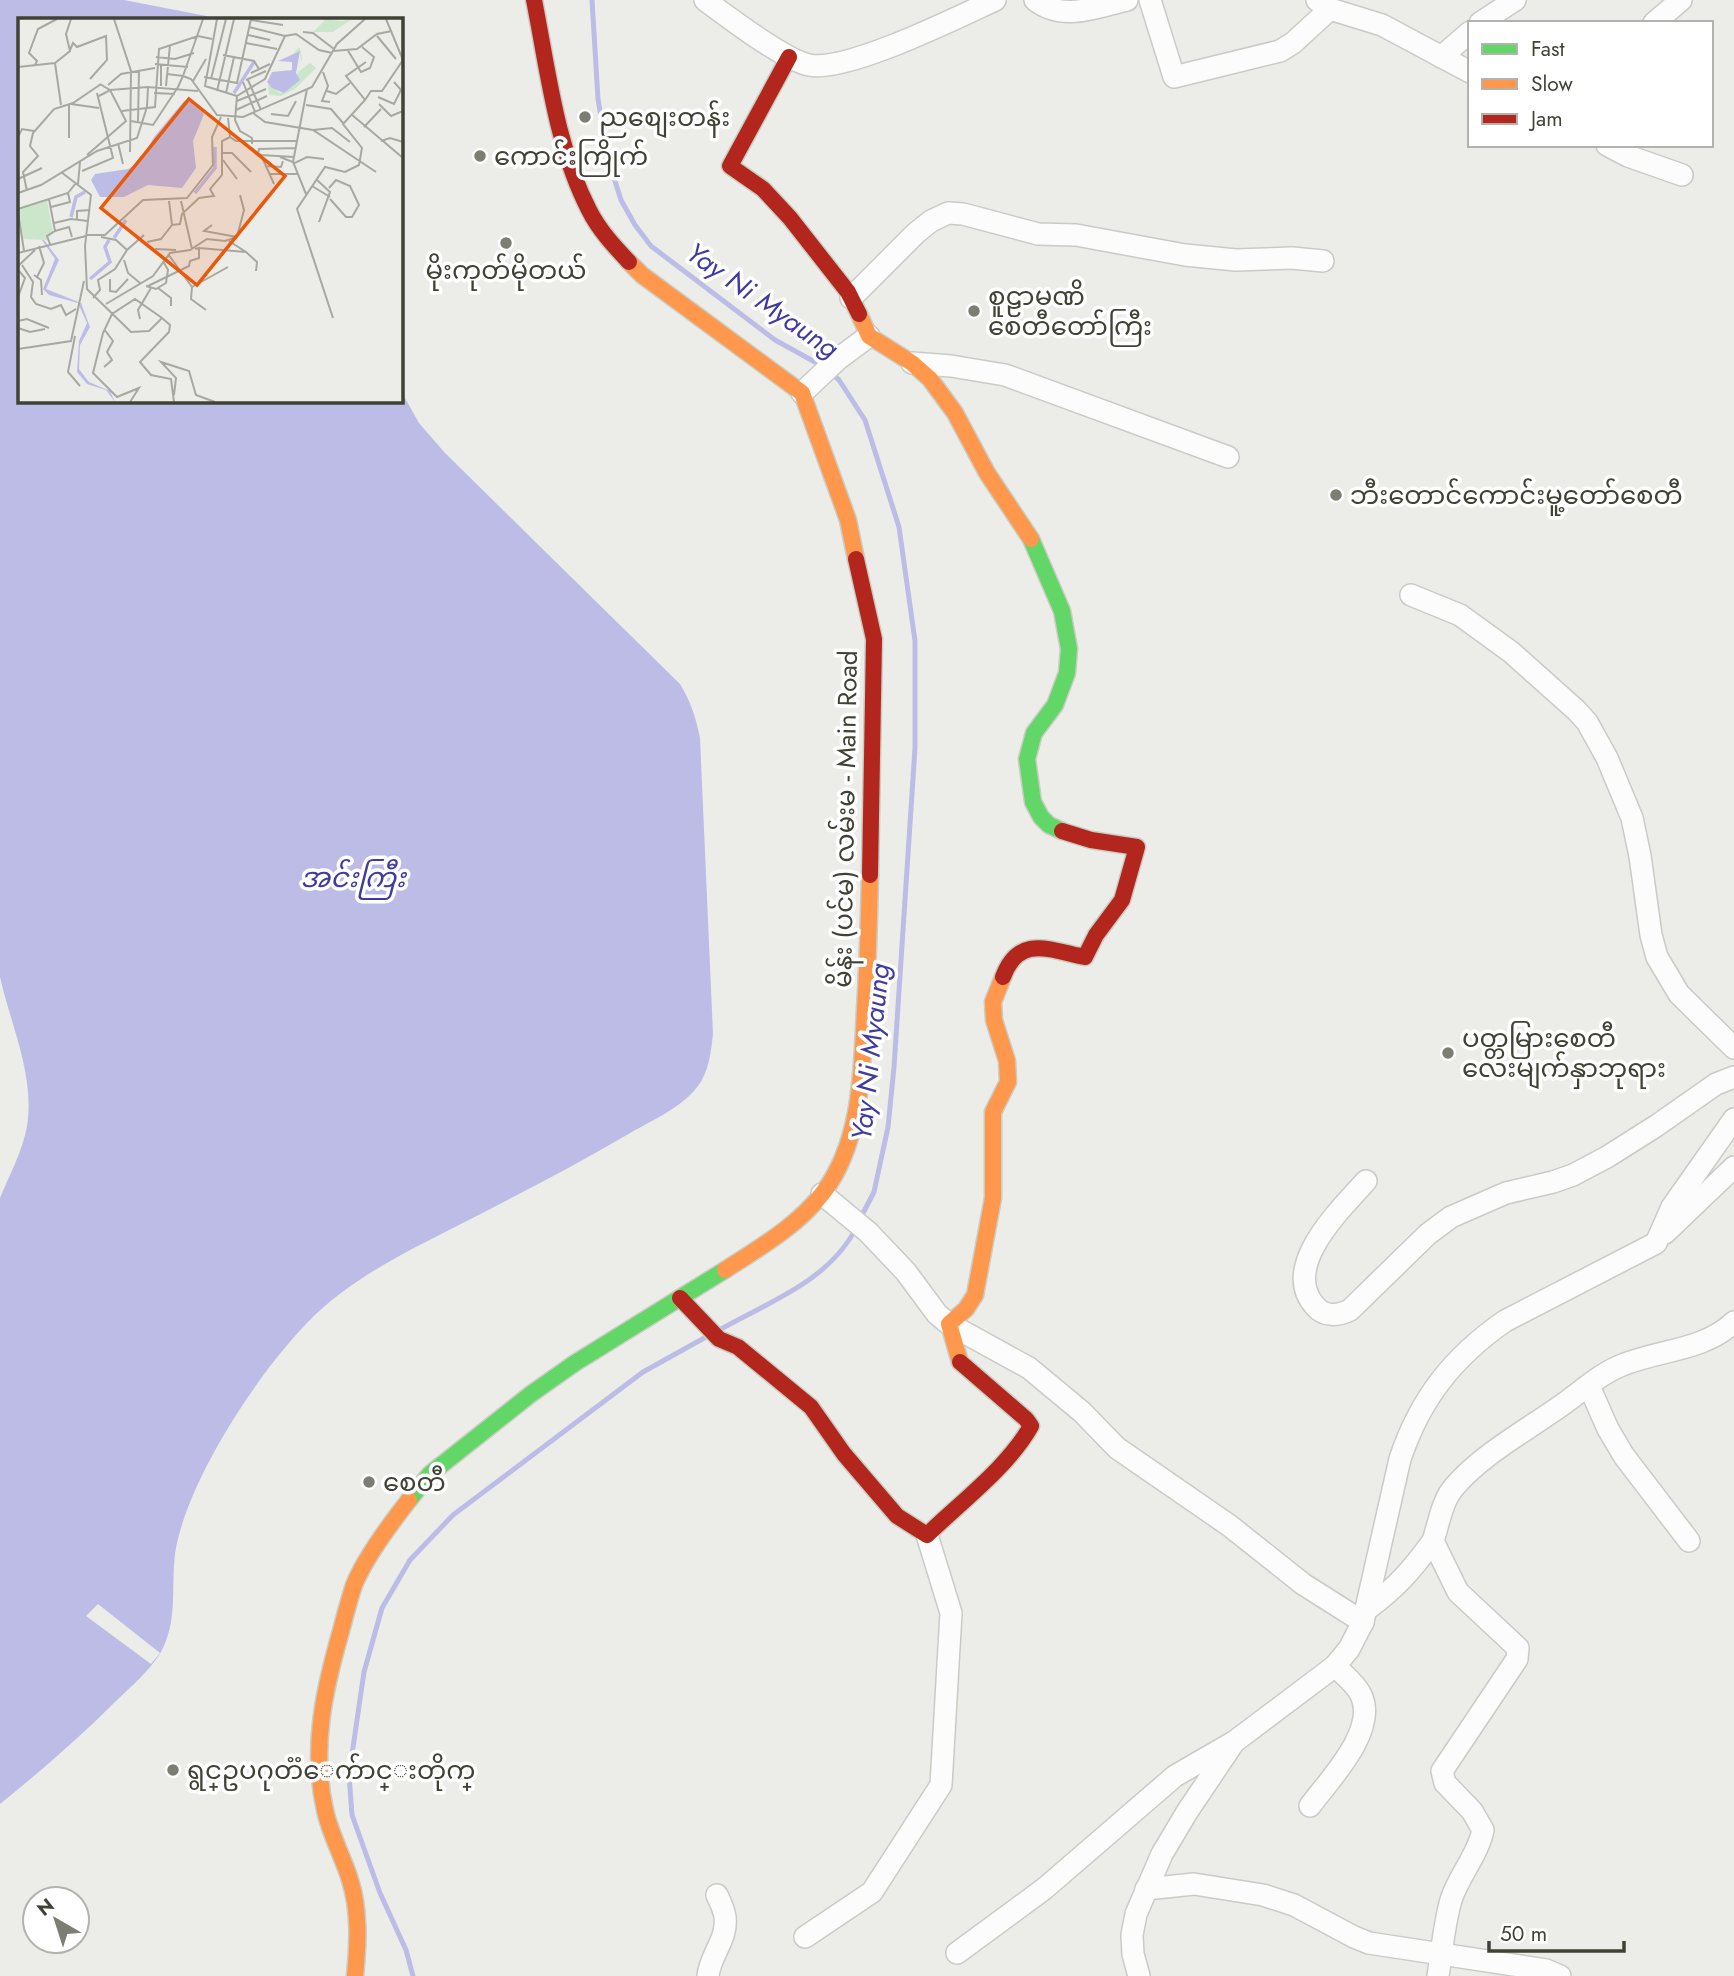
<svg xmlns="http://www.w3.org/2000/svg" width="1734" height="1976" viewBox="0 0 1734 1976" font-family="Jost,'Noto Sans Myanmar',sans-serif">
	<style>
		.water { fill: #bdbce7 }
		.pier { fill: #ecede8 }
		.lines { fill: none; stroke-linecap: round; stroke-linejoin: round }
		.stream { stroke: #bdbce7; stroke-width: 5 }
		.street-casing { stroke: #cacbc6; stroke-width: 24 }
		.fast-casing { stroke: #c9cdc2; stroke-width: 19 }
		.slow-casing { stroke: #c9cdc2; stroke-width: 19 }
		.jam-casing { stroke: #c9cdc2; stroke-width: 19 }
		.street { stroke: #fcfcfc; stroke-width: 21 }
		.fast { stroke: #63d668; stroke-width: 16 }
		.slow { stroke: #ff974d; stroke-width: 16 }
		.jam { stroke: #b3261e; stroke-width: 16 }
		.poi-dot { fill: #7c7e74; stroke: #fff; stroke-width: 2.5 }
		.labels { text-anchor: middle; stroke-width: 7; stroke-linejoin: round; paint-order: stroke }
		.poi-label { font-size: 26px; fill: #3f4235; stroke: #fff; text-anchor: start }
		.street-label { font-size: 26px; fill: #3f4235; stroke: #fff }
		.water-label { font-size: 28px; font-style: italic; fill: #3f3ba1; stroke: #fff }
		.inset-river { fill: none; stroke: #bdbce7; stroke-width: 3.5 }
		.inset-road { fill: none; stroke: #a7a9a0; stroke-width: 2 }
		.view { fill: #e8590c; fill-opacity: 0.15; stroke: #e8590c; stroke-width: 3.5 }
		.inset-edge { fill: none; stroke: #3f4235; stroke-width: 3.5 }
	</style>
	<rect width="100%" height="100%" fill="#ecede8"/>
	<path class="water" d="M0 0H124L222 19H19V401H401V391L419 423 445 453 680 684C691 702 696 718 700 738L713 1034C711 1051 709 1072 698 1086 681 1109 648 1122 625 1136 569 1169 511 1198 453 1228 406 1252 357 1276 317 1313 263 1364 186 1480 175 1554 171 1588 178 1621 161 1652 150 1670 132 1686 116 1701 79 1738 41 1771 0 1804V1198C9 1176 23 1150 27 1126 35 1076 11 1026 0 977Z"/>
	<path class="pier" d="M98 1604 160 1653 151 1664 86 1616Z"/>
	<g class="lines">
		<g class="stream">
			<path d="M592 0 598 99 608 159 621 200 635 225 651 246 775 340 824 367"/>
			<path d="M831 373 839 380 865 420 899 527 915 641V748L894 1067 888 1127 874 1192 860 1219"/>
			<path d="M721 1329C769 1302 830 1280 856 1228"/>
			<path d="M413 1976 406 1950 380 1893 352 1815 349 1775 364 1672 382 1608 410 1560 453 1515 643 1372 706 1337"/>
		</g>
		<g class="street-casing">
			<g id="street">
				<path d="M705 0C728 17 784 60 809 65 846 73 958 17 995 0"/>
				<path d="M1035 0C1063 22 1096 7 1127 0"/>
				<path d="M1150 0 1174 77 1280 51 1293 43 1330 9"/>
				<path d="M1317 0 1330 9 1382 25 1470 72"/>
				<path d="M1480 23 1515 0"/>
				<path d="M1654 23 1681 0"/>
				<path d="M1441 57 1470 32"/>
				<path d="M1607 145 1628 156 1682 175"/>
				<path d="M851 298 916 233 931 221 948 213 963 214 1038 234 1076 235 1185 255 1236 260 1292 258 1323 261"/>
				<path d="M912 363 951 366 1005 375 1228 457"/>
				<path d="M802 393 838 359 869 336"/>
				<path d="M1411 595 1460 615 1511 652 1576 710 1587 722 1607 758 1632 818 1640 856 1651 935 1657 957 1679 994 1734 1048"/>
				<path d="M1366 1181C1340 1210 1280 1267 1315 1306 1324 1317 1338 1316 1350 1310L1428 1234 1451 1217 1506 1193 1553 1182 1573 1175 1607 1157 1656 1126 1716 1084 1734 1077"/>
				<path d="M822 1194 868 1232 906 1272 937 1314 949 1324 1029 1368 1082 1412 1117 1448 1230 1526 1303 1584 1363 1622"/>
				<path d="M1665 1233 1734 1167"/>
				<path d="M1589 1386 1608 1429 1624 1456 1689 1541"/>
				<path d="M1433 1541C1439 1523 1442 1500 1455 1486 1484 1453 1527 1430 1562 1405 1582 1391 1602 1372 1625 1364 1660 1350 1705 1350 1734 1322"/>
				<path d="M1366 1610C1396 1588 1411 1571 1433 1541L1458 1592 1518 1648 1517 1659 1442 1771 1445 1783 1472 1811 1483 1830C1478 1855 1459 1875 1451 1900 1444 1924 1442 1951 1438 1976"/>
				<path d="M1310 1806C1330 1779 1378 1730 1361 1695 1356 1684 1343 1674 1335 1666"/>
				<path d="M1146 1889 1194 1884 1263 1895 1294 1905 1354 1937 1369 1943 1546 1970 1560 1976"/>
				<path d="M805 1937 872 1892 941 1785 951 1613 927 1535"/>
				<path d="M957 1953 1044 1889 1175 1776 1232 1743"/>
				<path d="M708 1976C710 1955 728 1939 725 1917 724 1909 720 1902 717 1895"/>
				<path d="M1139 1976 1133 1954 1132 1935 1136 1914 1162 1854 1187 1812 1234 1742 1335 1666 1349 1649 1363 1622 1400 1459C1420 1399 1453 1357 1505 1321L1656 1243 1672 1207 1734 1119"/>
			</g>
		</g>
		<g class="fast-casing">
			<g id="fast">
				<path d="M1031 539 1062 611 1069 649 1067 673 1055 705 1034 733 1027 759 1033 802 1041 817 1049 825 1062 831"/>
				<path d="M409 1500 430 1474 531 1394 575 1363 725 1270"/>
			</g>
		</g>
		<g class="slow-casing">
			<g id="slow">
				<path d="M629 262 642 275 802 393 848 520 856 559"/>
				<path d="M859 314 869 336 912 363 930 379 955 413 987 473 1031 539"/>
				<path d="M725 1270C759 1248 796 1227 822 1194 862 1143 862 1070 865 1009 868 964 869 920 870 875"/>
				<path d="M960 1362 949 1324 966 1309 975 1295 993 1198V1112L1008 1082 1007 1061 994 1020 993 1002 1003 977"/>
				<path d="M355 1976C358 1945 360 1911 350 1880 343 1857 330 1834 325 1810 311 1749 324 1690 341 1631 345 1616 349 1600 354 1585 365 1558 391 1523 409 1500"/>
			</g>
		</g>
		<g class="jam-casing">
			<g id="jam">
				<path d="M534 0C548 70 556 146 589 210 599 230 614 246 629 262"/>
				<path d="M789 57 730 166 763 189 790 218 848 292 859 314"/>
				<path d="M856 559 874 639 870 875"/>
				<path d="M1003 977C1019 934 1050 950 1085 957L1096 935 1122 900 1137 847 1091 840 1062 831"/>
				<path d="M680 1298 719 1339 738 1347 811 1407 844 1454 897 1516 927 1535C961 1502 1008 1467 1031 1426L1026 1419 960 1362"/>
			</g>
		</g>
		<use href="#street" class="street"/>
		<use href="#fast" class="fast"/>
		<use href="#slow" class="slow"/>
		<use href="#jam" class="jam"/>
	</g>
	<g class="poi-dot">
		<circle cx="585" cy="117" r="7"/>
		<circle cx="480" cy="156" r="7"/>
		<circle cx="506" cy="243" r="7"/>
		<circle cx="974" cy="311" r="7"/>
		<circle cx="1336" cy="495" r="7"/>
		<circle cx="1448" cy="1053" r="7"/>
		<circle cx="369" cy="1482" r="7"/>
		<circle cx="173" cy="1770" r="7"/>
	</g>
	<g class="labels">
		<g class="poi-label">
			<text x="599" y="126">ညစျေးတန်း</text>
			<text x="494" y="165">ကောင်းကြိုက်</text>
			<text x="506" y="279" text-anchor="middle">မိုးကုတ်မိုတယ်</text>
			<text x="988" y="305">စူဠာမဏိ<tspan x="988" dy="30">စေတီတော်ကြီး</tspan></text>
			<text x="1350" y="504">ဘီးတောင်ကောင်းမူ့တော်စေတီ</text>
			<text x="1462" y="1047">ပတ္တမြား‌စေတီ‌<tspan x="1462" dy="30">လေးမျက်နှာဘုရား</tspan></text>
			<text x="383" y="1491">စေတီ</text>
			<text x="187" y="1779">ရွင္ဥပဂုတၱေက်ာင္းတိုက္</text>
		</g>
		<g class="street-label">
			<text transform="translate(845 819) rotate(-89)" y="9">မိန်း (ပင်မ) လမ်းမ - Main Road</text>
		</g>
		<g class="water-label">
			<text transform="translate(763 300) rotate(35)" y="10">Yay Ni Myaung</text>
			<text x="353" y="887">အင်းကြီး</text>
			<text transform="translate(870 1052) rotate(-84)" y="10">Yay Ni Myaung</text>
		</g>
	</g>
	<g transform="translate(18 18)">
		<rect width="385" height="385" fill="#ecede8"/>
		<path d="M308 1 324 3 334 1 315 14H295ZM281 29 283 34 284 41 280 54 292 45 298 50 277 71 263 78 251 77 250 66 262 75 276 66 283 45 282 34 276 35ZM29 182 35 215 29 222 5 221 1 192Z" fill="#cce6cc"/>
		<path d="M282 33 278 55 282 62 266 75 254 70 249 64 254 54 274 52V44L260 43ZM173 81 186 96 175 123 178 150 164 170 130 167 106 179H82L73 162 77 156 110 151 122 144 136 119 166 83ZM0 222H26L41 242 28 271 63 285 72 309 62 327 61 351 71 364 92 373 97 384 88 372 69 366 59 354 61 323 69 305 60 285 31 277 25 271 37 241 24 222Z" fill="#bdbce7"/>
		<path class="inset-river" d="M216 75 236 44M177 175 197 150V129M53 199 58 179 67 174M96 220 108 202M72 261 92 244 87 229 91 222"/>
		<path class="inset-road" d="M96 1 113 53 112 134M199 1 187 68 219 78 217 102 222 113 234 120V126M233 2 265 7M231 9 267 18M285 14 295 15 316 31M230 17 252 22M359 18 378 41M228 25 259 31M329 31 343 54 352 50 356 39 344 29M52 32 55 25 59 29 88 18 89 42 72 61M315 33 339 31 359 16 374 13M205 37 236 43 241 51M138 39 157 41 176 35M37 45 43 87M137 46 170 49M17 47 19 43 11 35 20 11 39 1M0 49 37 45 52 33 48 16 53 1M305 54 310 68 304 83 312 84M233 55 252 46M149 56 165 58 185 1M186 59 219 65 233 1M193 61 208 1M228 62 248 53M230 62 243 92M175 63 188 41M225 64 237 94M82 66 92 72 130 69M90 67 103 56 137 50M143 68V46M148 68 152 27M160 69 165 58 173 61 199 97 225 99 294 69 319 26 347 1M199 73 216 1M309 73 318 76 332 65M136 75 157 76M208 75 216 39M219 78 247 61 267 18 278 16 301 32 314 35M360 79 376 86 383 72 376 64M347 82 353 73H364L385 42 368 1M219 83 248 71M53 86 81 90M361 86 373 98 385 93M288 87 313 91 325 105M218 92 249 78M104 93 137 89 141 31 180 18 194 21M235 95 247 104 295 112 358 154M253 96 270 98 278 83M333 96 385 140M210 100 212 119 218 123H278M113 103 135 107 160 69M120 103 121 52M346 109 363 91M295 112 314 110 332 124M0 119 4 111 16 113M51 120V86M363 123 372 120 385 124M100 125 105 146M228 126 243 137 256 166M205 135H214L233 154M240 136 241 131 277 130M69 137 108 103 92 72 81 78M243 137 276 139M262 139 277 145 289 139 306 141M205 142 219 161M248 148 263 149 265 143M64 153 95 140 79 75M43 154 73 177 67 228 69 271 113 314 131 313 144 300 152 307 151 314 122 344 133 357 153 361 156 384M251 156H280M0 161 24 150M299 162 312 174 301 204M60 166 62 144M294 168 312 179M311 170 318 162 332 168 341 187 334 199H328L312 181M9 173 5 154 20 138 12 128 15 115 36 91 55 85 83 66M0 175 23 167 79 133 119 120 129 89 130 69 180 73M288 176 275 144 289 71M31 181 37 213 29 218 32 226M151 183 154 207 162 206 164 196 181 180 196 178 192 171 204 157V123L212 119M163 183 174 231M33 189 52 184 50 175M0 191 50 175 58 165M0 194 6 233M59 202V193L72 192M36 205 53 201 70 203M37 213 51 209 54 219M68 217H87L125 182 169 180 195 147 194 119 203 99M83 219 98 222 109 232M219 219 226 192 222 177M129 224 143 221 154 207M181 230 228 234 211 223M137 231 158 232M228 234 239 244 238 253M0 235 68 218M150 236 174 269 173 281 188 292M106 242 110 255 122 265M4 247 15 264 13 279 18 286 33 291 43 287 48 297 58 291M0 248 17 232M0 252 7 260 0 279M16 257 23 262 24 277M19 259 26 245 21 228M92 261V273L98 274 110 261M128 268 138 271 148 265 150 252 145 243M130 268 171 248 172 243 181 240V230L177 231M174 269 210 249M140 270 153 280V288M75 280 82 272 80 262 97 251 109 232 126 217M88 286 135 258 152 235 172 232 189 221 207 223 219 219 186 213 194 207M315 300 279 191 307 149 327 154 341 147 344 130 325 106 347 82 328 58 348 44M122 301 120 292 133 270M0 303 9 301 31 310M0 310 12 314 27 311M57 318 50 354 62 368M0 331 53 323 66 263M86 349 94 342 89 334 95 323 86 311M156 377 158 360 143 344 171 353 178 377 197 384M112 384 121 370 99 379 75 355 85 315 94 296 117 281 144 300"/>
		<path class="view" d="M171 81 267 158 179 267 83 190Z"/>
		<rect width="385" height="385" class="inset-edge"/>
	</g>
	<rect x="1468" y="21" width="245" height="126" fill="#ffffff" stroke="#b2b3ae" stroke-width="2"/>
	<rect x="1482" y="44" width="35" height="10" fill="#63d668" stroke="#b2b3ae" stroke-width="2"/>
	<text x="1531" y="56" font-size="21" fill="#3f4235">Fast</text>
	<rect x="1482" y="79" width="35" height="10" fill="#ff974d" stroke="#b2b3ae" stroke-width="2"/>
	<text x="1531" y="91" font-size="21" fill="#3f4235">Slow</text>
	<rect x="1482" y="114" width="35" height="10" fill="#b3261e" stroke="#b2b3ae" stroke-width="2"/>
	<text x="1531" y="126" font-size="21" fill="#3f4235">Jam</text>
	<g transform="translate(56 1920) rotate(321)"><circle r="33" fill="#ffffff" stroke="#b2b3ae" stroke-width="2"/>
	<path d="M0-5L12 26L0 18L-12 26Z" fill="#7c7e74"/>
	<text y="-10" font-size="19" font-weight="bold" text-anchor="middle" fill="#3f4235">N</text>
	</g>
	<path d="M1489 1941v10h135v-10" fill="none" stroke="#3f4235" stroke-width="3.5"/>
	<text x="1500" y="1941" font-size="21" fill="#3f4235" stroke="#ffffff" stroke-width="5" paint-order="stroke">50 m</text>
</svg>
